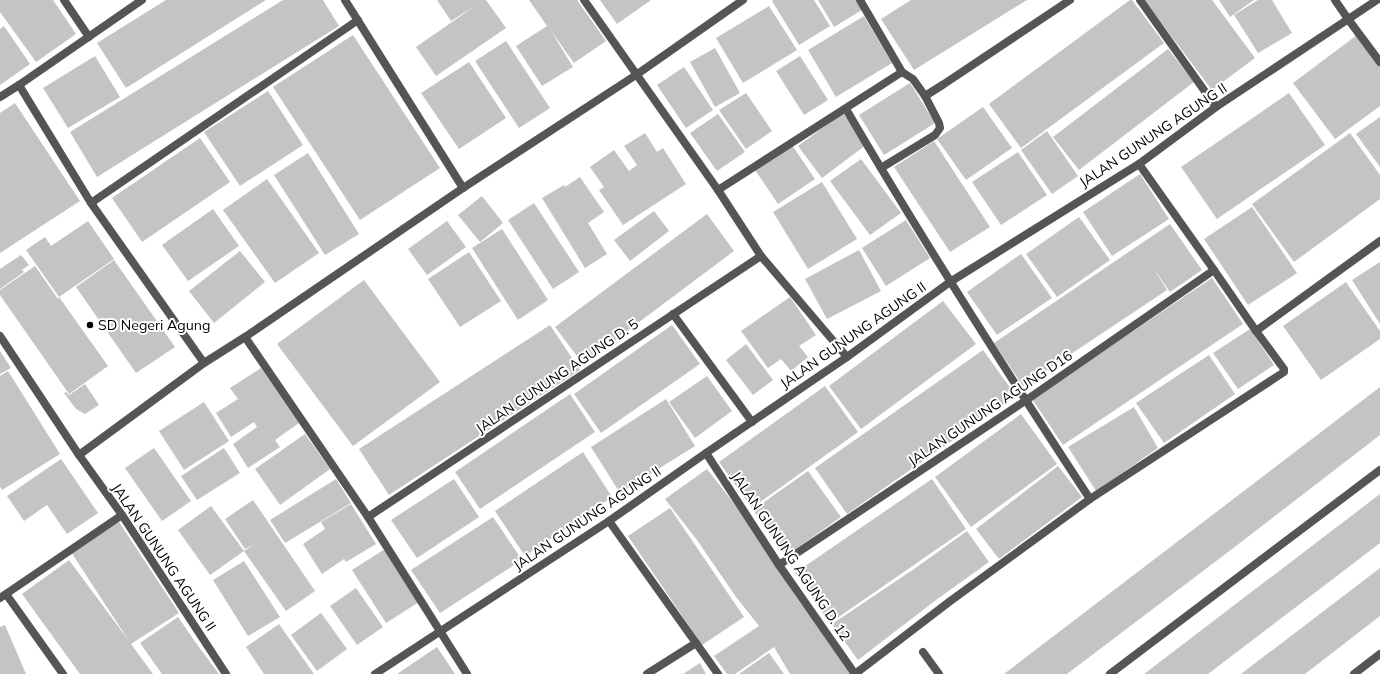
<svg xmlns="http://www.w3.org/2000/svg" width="1380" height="674" viewBox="0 0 1380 674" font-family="Mulish,sans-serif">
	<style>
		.building { fill: #c4c4c4 }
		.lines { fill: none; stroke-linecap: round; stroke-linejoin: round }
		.street { stroke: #555; stroke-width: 8 }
		.poi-dot { fill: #000; stroke: #fff; stroke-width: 1.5 }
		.labels { text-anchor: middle; stroke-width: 4; stroke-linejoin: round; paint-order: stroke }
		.street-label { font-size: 14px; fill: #000; stroke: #fff }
		.poi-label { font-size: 14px; fill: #000; stroke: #fff; text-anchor: start }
	</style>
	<rect width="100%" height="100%" fill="#fff"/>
	<g class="building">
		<path d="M0 0H53L76 34 36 62 0 12Z"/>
		<path d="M166 0H266L126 88 97 43Z"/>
		<path d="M283 0H323L339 26 97 177 70 132Z"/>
		<path d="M437 0H486L506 28 436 76 416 47 475 6 451 21Z"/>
		<path d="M529 0H577L606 41 574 63 551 31 573 67 542 86 516 46 547 26Z"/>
		<path d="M600 0H651L617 24Z"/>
		<path d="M773 0H814L830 26 799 45 772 1Z"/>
		<path d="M818 0H857L862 10 834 27Z"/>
		<path d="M911 0H1027L914 70 881 19Z"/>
		<path d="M1130 0H1132L1164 43 1021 148 989 104Z"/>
		<path d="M1144 0H1212L1255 58 1212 90Z"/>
		<path d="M1219 0H1254L1230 17Z"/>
		<path d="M1258 0H1272L1292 33 1258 53 1234 15Z"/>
		<path d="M769 6 797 50 743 83 716 38Z"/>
		<path d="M864 16 892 63 836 97 808 50Z"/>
		<path d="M4 26 30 64 0 85V29Z"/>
		<path d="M353 35 440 168 360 220 273 87Z"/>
		<path d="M1357 35 1380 65V106L1335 139 1293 83Z"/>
		<path d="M506 41 550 108 519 128 475 61Z"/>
		<path d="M715 48 740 93 715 107 690 62Z"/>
		<path d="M1168 49 1194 82 1079 170 1053 137Z"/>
		<path d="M95 56 120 97 68 128 43 88Z"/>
		<path d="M800 56 828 100 804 115 776 71Z"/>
		<path d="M469 62 506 118 459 149 421 93Z"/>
		<path d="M684 67 713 110 686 128 657 85Z"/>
		<path d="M910 83 935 123 884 155 859 115Z"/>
		<path d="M268 91 303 145 240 186 204 132Z"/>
		<path d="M746 93 772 131 746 149 719 110Z"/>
		<path d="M1289 93 1325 145 1217 219 1181 167Z"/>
		<path d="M15 103 80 201 0 253V113Z"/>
		<path d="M983 107 1012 148 966 180 937 139Z"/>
		<path d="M843 113 866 145 822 178 798 146Z"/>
		<path d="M718 114 745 152 717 171 690 133Z"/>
		<path d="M1380 117V167L1356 134Z"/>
		<path d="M1047 131 1078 176 1052 194 1021 150Z"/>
		<path d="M645 133 657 152 663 148 686 184 623 225 599 190 604 187 590 167 614 150 629 171 637 165 624 146Z"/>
		<path d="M1350 133 1380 175V199L1294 262 1252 204Z"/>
		<path d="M200 138 230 182 142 242 112 198Z"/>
		<path d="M934 141 990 227 950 252 894 167Z"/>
		<path d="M792 145 815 179 778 204 755 170Z"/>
		<path d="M1018 152 1047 195 1001 225 972 182Z"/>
		<path d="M308 153 359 234 325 255 274 175Z"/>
		<path d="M861 159 901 213 870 235 830 181Z"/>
		<path d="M1140 174 1169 219 1112 256 1083 212Z"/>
		<path d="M580 177 604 212 588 223 607 254 585 268 542 198 564 185 565 187Z"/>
		<path d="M267 179 319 253 275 283 223 210Z"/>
		<path d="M822 182 857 239 808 269 773 212Z"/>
		<path d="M482 196 503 223 480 242 458 215Z"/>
		<path d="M534 203 579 272 553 289 508 220Z"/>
		<path d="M1252 207 1297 273 1248 305 1204 239Z"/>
		<path d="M213 209 239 246 188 281 162 245Z"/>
		<path d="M654 211 669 231 630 261 614 240Z"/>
		<path d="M707 214 734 251 583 364 555 327Z"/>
		<path d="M1079 217 1110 260 1057 297 1026 254Z"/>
		<path d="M906 220 930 258 886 286 862 248Z"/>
		<path d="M88 221 114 259 59 297 26 250 45 237 51 246Z"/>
		<path d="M447 221 466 247 427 275 408 249Z"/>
		<path d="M1170 224 1202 270 1170 292 1152 266 1167 290 1023 386 994 343Z"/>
		<path d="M502 229 548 300 518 320 472 248Z"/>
		<path d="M859 250 881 291 827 319 805 279Z"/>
		<path d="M240 251 265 282 214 323 189 291Z"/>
		<path d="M469 252 501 301 460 327 428 279Z"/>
		<path d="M1021 254 1052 298 997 335 967 292Z"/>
		<path d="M21 255 29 265 22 270 24 272 0 289V269Z"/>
		<path d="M114 260 175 347 136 373 76 287Z"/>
		<path d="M1380 262V324L1352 280Z"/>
		<path d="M35 266 58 299 59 297 108 366 69 394 0 295V290Z"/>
		<path d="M1212 278 1243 324 1063 445 1032 399Z"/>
		<path d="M364 280 440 382 353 446 277 344Z"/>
		<path d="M1346 282 1380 331V339L1321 380 1283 326Z"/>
		<path d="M790 297 816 335 799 346 808 357 791 371 781 359 768 368 741 331Z"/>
		<path d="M943 301 976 344 861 429 829 386Z"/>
		<path d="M550 325 580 370 389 495 359 449Z"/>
		<path d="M672 325 700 364 601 433 574 394Z"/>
		<path d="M1250 329 1274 365 1238 389 1213 353Z"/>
		<path d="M746 344 773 380 753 395 726 360Z"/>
		<path d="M983 350 1016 396 847 514 815 468Z"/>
		<path d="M0 351 11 368 0 374Z"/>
		<path d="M1209 355 1235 394 1164 443 1136 403Z"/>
		<path d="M261 368 299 423 275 440 280 447 248 468 233 444 257 427 254 422 231 437 216 413 238 399 230 388Z"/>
		<path d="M8 371 60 454 2 490 0 487V376Z"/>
		<path d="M707 376 732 411 695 438 669 402Z"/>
		<path d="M85 384 99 405 85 414 76 409 64 393 66 392 71 397 69 395Z"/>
		<path d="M825 386 858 432 752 508 719 462Z"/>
		<path d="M1380 387V435L1236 546 1067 674H1004Z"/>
		<path d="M570 394 595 432 480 509 455 472Z"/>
		<path d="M666 399 695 446 620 493 591 447Z"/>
		<path d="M204 402 229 441 184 470 159 431Z"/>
		<path d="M1134 407 1158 448 1096 491 1068 447Z"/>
		<path d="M1021 414 1057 464 971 527 935 477Z"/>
		<path d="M305 434 330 469 280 505 255 469Z"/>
		<path d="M154 448 191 501 162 521 125 468Z"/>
		<path d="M224 448 240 473 197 500 181 476Z"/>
		<path d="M583 452 612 497 525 556 495 511Z"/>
		<path d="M61 459 98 513 67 534 47 505 24 521 7 496Z"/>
		<path d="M1058 466 1082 497 999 559 976 529Z"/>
		<path d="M707 469 739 510 778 567 796 597 852 674H790L774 647 735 674H727L714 656 759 626 736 597 697 540 665 499Z"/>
		<path d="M808 471 841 517 786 556 753 510Z"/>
		<path d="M336 479 351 503 285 543 270 520Z"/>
		<path d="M454 479 479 517 417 558 391 520Z"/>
		<path d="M932 479 966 529 830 623 795 573Z"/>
		<path d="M1380 494V543L1329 582 1208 674H1144Z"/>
		<path d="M253 500 315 591 286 611 244 551 253 545 245 549 225 519Z"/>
		<path d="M351 504 376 544 346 562 344 559 322 574 303 544 325 529 321 522Z"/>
		<path d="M211 506 244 551 210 575 178 530Z"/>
		<path d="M670 508 744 617 702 645 628 536Z"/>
		<path d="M493 517 522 560 440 613 411 570Z"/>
		<path d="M119 522 179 613 131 644 153 674H80L22 594 69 560 129 641 71 552Z"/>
		<path d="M967 531 989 562 936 600 858 660 832 624 914 569Z"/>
		<path d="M385 549 419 602 386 623 352 570Z"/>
		<path d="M244 561 280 617 248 636 213 580Z"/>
		<path d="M1380 568V616L1305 674H1241Z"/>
		<path d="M356 588 383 627 357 645 330 606Z"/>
		<path d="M321 613 347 649 317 671 291 635Z"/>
		<path d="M178 617 196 643 219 674H162L140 643Z"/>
		<path d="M279 624 314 674H264L246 647Z"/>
		<path d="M5 625 26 674H0V627Z"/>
		<path d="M437 647 455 674H397Z"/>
		<path d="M769 653 784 674H739Z"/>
		<path d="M700 663 706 674H683Z"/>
	</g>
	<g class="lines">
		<g class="street">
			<path d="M64 0 89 37"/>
			<path d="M345 0 463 188"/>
			<path d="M584 0 718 190 761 256 847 357"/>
			<path d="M860 0 902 72 913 79 925 96 939 123 940 128 935 135 881 168"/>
			<path d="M1140 0 1216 107"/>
			<path d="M1335 0 1348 19 1380 62"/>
			<path d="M19 85 91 203 204 363"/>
			<path d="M925 96 944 84 1070 0"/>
			<path d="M0 97 19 85 142 0"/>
			<path d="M846 109C923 241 1006 371 1090 499"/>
			<path d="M1139 164 1214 270 1256 331 1380 241"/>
			<path d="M718 190 902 72"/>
			<path d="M91 203 358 20"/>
			<path d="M673 314 752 422"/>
			<path d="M0 336 79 455 122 515 226 674"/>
			<path d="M245 337 368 517 467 674"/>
			<path d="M706 453 779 565 855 674"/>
			<path d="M79 455 204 363 245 337 463 188 636 75 743 0"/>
			<path d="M368 517 761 256"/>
			<path d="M609 521 696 643 647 674"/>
			<path d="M779 565 1025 401 1214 270"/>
			<path d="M6 594 63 674"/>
			<path d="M0 598 122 515"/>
			<path d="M696 643 718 674"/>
			<path d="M923 652 939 674"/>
			<path d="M375 674 609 521 706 453 847 357 950 282 1139 164 1216 107 1377 0"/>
			<path d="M855 674 949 602 1090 499 1284 372V369L1256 331"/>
			<path d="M1110 674 1380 470"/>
			<path d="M1354 674 1380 654"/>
		</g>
	</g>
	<circle class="poi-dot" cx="90" cy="325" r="4"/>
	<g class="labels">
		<g class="street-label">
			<text transform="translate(1153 135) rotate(-34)" y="5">JALAN GUNUNG AGUNG II</text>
			<text transform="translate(853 335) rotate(-35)" y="5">JALAN GUNUNG AGUNG II</text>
			<text transform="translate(557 376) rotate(-34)" y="5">JALAN GUNUNG AGUNG D. 5</text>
			<text transform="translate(990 408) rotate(-34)" y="5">JALAN GUNUNG AGUNG D16</text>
			<text transform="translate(587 518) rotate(-34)" y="5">JALAN GUNUNG AGUNG II</text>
			<text transform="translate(791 556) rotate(56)" y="5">JALAN GUNUNG AGUNG D. 12</text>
			<text transform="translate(164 557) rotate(56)" y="5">JALAN GUNUNG AGUNG II</text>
		</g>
		<g class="poi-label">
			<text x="98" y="330">SD Negeri Agung</text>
		</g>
	</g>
</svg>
